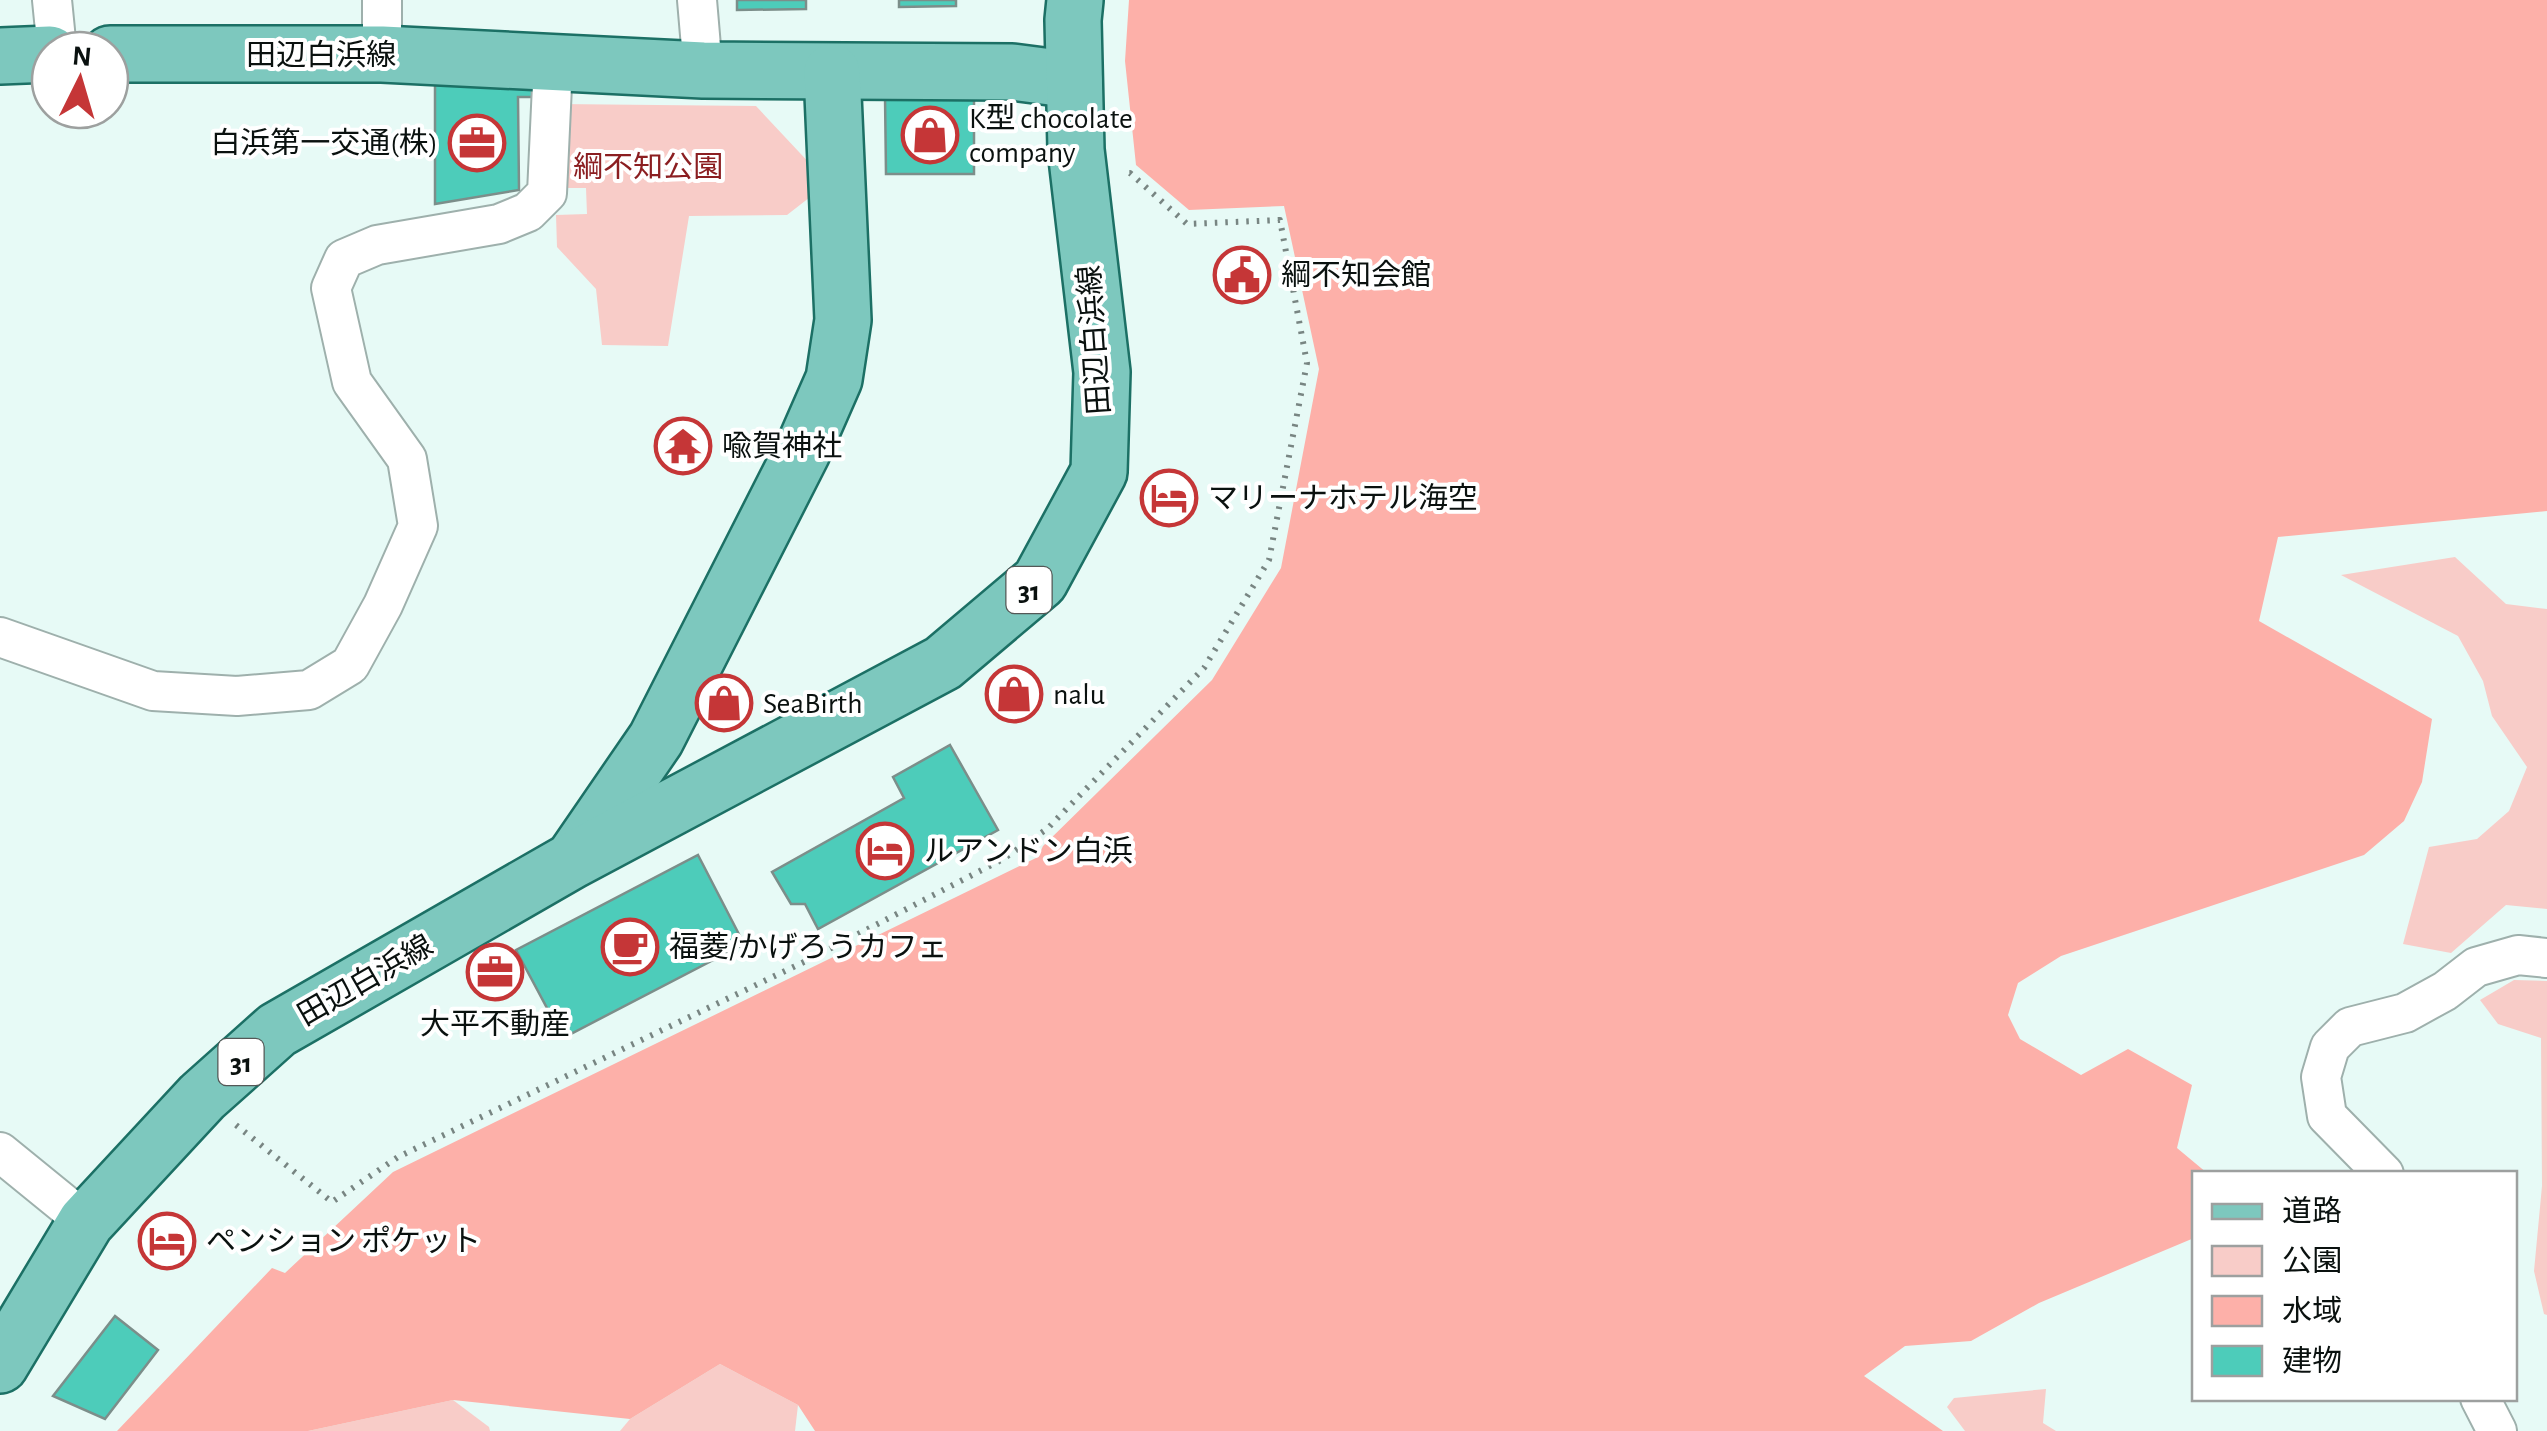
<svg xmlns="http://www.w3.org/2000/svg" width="2547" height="1431" viewBox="0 0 2547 1431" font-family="'Alegreya Sans','Noto Sans JP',sans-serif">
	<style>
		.green { fill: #f8ccc8 }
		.water { fill: #fdb0a9 }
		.building { fill: #4dccba; stroke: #7c8e8a; stroke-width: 2.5 }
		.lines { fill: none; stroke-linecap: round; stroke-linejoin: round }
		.street-casing { stroke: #9eb0ac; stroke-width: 42 }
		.primary-casing { stroke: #1c7065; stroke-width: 60 }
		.path { stroke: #788582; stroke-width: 6; stroke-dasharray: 2.5 8; stroke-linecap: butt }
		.street { stroke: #fff; stroke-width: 38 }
		.primary { stroke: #7dc8be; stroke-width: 55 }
		.labels { text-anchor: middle; stroke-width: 8; stroke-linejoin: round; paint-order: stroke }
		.shield { fill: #fff; stroke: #545857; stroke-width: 2.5 }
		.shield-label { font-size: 28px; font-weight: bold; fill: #0a110f }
		.street-label { font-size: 30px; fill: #0a110f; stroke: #fff }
		.poi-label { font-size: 30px; fill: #0a110f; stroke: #fff; text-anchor: start }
		.park-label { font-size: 30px; fill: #8b1e21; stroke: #fff }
	</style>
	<rect width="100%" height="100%" fill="#e7faf6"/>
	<g class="green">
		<path d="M558 104 756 106 814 168V194L787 215 689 216 668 346 602 345 596 289 557 247 556 215 587 214 586 188H556Z"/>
		<path d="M2455 557 2506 604 2547 609V909L2506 905 2451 953 2403 944 2429 847 2477 839 2509 811 2527 767 2492 716 2483 681 2458 636 2341 575Z"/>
		<path d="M2514 980 2547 981V1315L2544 1314 2534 1271 2542 1186 2541 1038 2498 1024 2480 1000Z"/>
		<path d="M720 1364 798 1405 795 1431H620L630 1419Z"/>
		<path d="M2046 1389 2043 1423 2056 1431H1965L1947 1407 1954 1398Z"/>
		<path d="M453 1400 489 1427 490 1431H308Z"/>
	</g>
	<path class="water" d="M1129 0H2547V511L2278 537 2259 621 2432 719 2422 782 2404 821 2364 855 2061 956 2018 983 2008 1015 2020 1039 2081 1075 2128 1049 2192 1085 2177 1148 2207 1173 2194 1174V1238L2039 1303 1971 1341 1905 1346 1864 1376 1943 1431H815L798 1405 720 1364 630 1419 453 1400 308 1431H117L272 1268 285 1273 393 1172 1038 857 1043 846 1212 680 1281 568 1319 369 1284 206 1189 210 1136 165 1125 61Z"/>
	<g class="building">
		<path d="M737 0H806V9L737 10Z"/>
		<path d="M899 0H956V6L899 7Z"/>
		<path d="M435 74H537L538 97H518L519 190 435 204Z"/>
		<path d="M974 95V174H886L885 96Z"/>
		<path d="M950 745 998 830 818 929 805 904H791L772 872 904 798 893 777Z"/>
		<path d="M698 855 744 944 563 1038 516 950Z"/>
		<path d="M115 1316 158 1350 105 1419 53 1396Z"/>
	</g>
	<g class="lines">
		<g class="street-casing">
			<g id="street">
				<path d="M52 0 57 50"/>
				<path d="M382 0V54"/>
				<path d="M697 0 703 70"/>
				<path d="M0 637 153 691 237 696 309 690 350 665 383 605 418 526 407 459 352 382 331 288 344 259 377 245 499 224 528 212 547 193 553 64"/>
				<path d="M0 1152 86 1222"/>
				<path d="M2384 1174 2327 1116 2321 1077 2330 1047 2350 1027 2405 1013 2445 991 2476 967 2518 955 2547 958"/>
				<path d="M2480 1398 2497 1431"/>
			</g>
		</g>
		<g class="primary-casing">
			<g id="primary">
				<path d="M110 54H382L703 70 1012 72 1074 80"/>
				<path d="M0 56 50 54"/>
				<path d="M577 854 656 739 802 452 834 379 843 320 832 72"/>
				<path d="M0 1365 86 1222 202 1097 277 1030 573 860 943 663 1040 581 1099 472 1102 372 1076 150 1073 20 1075 0"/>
			</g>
		</g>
		<path class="path" d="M236 1125 332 1202 398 1157 810 959 1003 859 1047 829 1204 668 1269 560 1307 363 1280 220 1187 224 1130 173H1125"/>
		<use href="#street" class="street"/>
		<use href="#primary" class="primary"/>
	</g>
	<defs>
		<g id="shop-ring" transform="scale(2.875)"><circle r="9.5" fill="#fff" stroke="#c53637" stroke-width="1.5"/><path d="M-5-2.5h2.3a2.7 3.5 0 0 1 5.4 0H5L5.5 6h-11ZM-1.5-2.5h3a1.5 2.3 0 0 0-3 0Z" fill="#c53637"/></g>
		<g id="office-ring" transform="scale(2.875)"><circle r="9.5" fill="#fff" stroke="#c53637" stroke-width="1.5"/><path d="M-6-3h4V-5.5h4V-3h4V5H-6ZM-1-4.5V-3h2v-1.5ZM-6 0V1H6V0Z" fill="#c53637"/></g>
		<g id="civic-ring" transform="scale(2.875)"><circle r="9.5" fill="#fff" stroke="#c53637" stroke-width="1.5"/><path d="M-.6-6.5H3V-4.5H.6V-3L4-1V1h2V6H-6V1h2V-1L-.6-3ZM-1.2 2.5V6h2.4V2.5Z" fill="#c53637"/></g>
		<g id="temple-ring" transform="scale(2.875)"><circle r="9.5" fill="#fff" stroke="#c53637" stroke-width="1.5"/><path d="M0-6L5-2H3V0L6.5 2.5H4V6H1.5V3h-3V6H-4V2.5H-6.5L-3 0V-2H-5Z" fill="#c53637"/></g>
		<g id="hotel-ring" transform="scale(2.875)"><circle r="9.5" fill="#fff" stroke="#c53637" stroke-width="1.5"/><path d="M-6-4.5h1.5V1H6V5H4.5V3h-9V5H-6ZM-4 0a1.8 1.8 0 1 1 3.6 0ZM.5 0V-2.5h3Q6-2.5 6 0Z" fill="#c53637"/></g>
		<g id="cafe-ring" transform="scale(2.875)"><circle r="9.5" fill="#fff" stroke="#c53637" stroke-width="1.5"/><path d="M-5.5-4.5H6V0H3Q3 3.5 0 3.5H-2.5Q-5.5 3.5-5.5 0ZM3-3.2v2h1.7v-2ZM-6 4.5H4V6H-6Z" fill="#c53637"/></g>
	</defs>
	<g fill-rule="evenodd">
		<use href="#shop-ring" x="930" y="135"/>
		<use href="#office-ring" x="477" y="143"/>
		<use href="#civic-ring" x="1242" y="275"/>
		<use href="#temple-ring" x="683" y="446"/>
		<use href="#hotel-ring" x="1169" y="498"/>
		<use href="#shop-ring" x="1014" y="694"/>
		<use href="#shop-ring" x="724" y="703"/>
		<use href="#hotel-ring" x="885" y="851"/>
		<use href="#cafe-ring" x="630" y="947"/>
		<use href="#office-ring" x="495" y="972"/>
		<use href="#hotel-ring" x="167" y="1241"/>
	</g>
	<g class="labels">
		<g class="shield">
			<rect x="1006.5" y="567" width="45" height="46" rx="8"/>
			<rect x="218.5" y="1039" width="45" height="46" rx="8"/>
		</g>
		<g class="shield-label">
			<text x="1029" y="600">31</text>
			<text x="241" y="1072">31</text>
		</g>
		<g class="street-label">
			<text x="321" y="65">田辺白浜線</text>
			<text transform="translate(1094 340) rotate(-94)" y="10">田辺白浜線</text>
			<text transform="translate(365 980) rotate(-30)" y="10">田辺白浜線</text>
		</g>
		<g class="poi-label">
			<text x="969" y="128">K型 chocolate<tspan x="969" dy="34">company</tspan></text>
			<text x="438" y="153" text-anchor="end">白浜第一交通(株)</text>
			<text x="1281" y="285">綱不知会館</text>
			<text x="722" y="456">喩賀神社</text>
			<text x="1208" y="508">マリーナホテル海空</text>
			<text x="1053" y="704">nalu</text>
			<text x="763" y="713">SeaBirth</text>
			<text x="924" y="861">ルアンドン白浜</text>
			<text x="669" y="957">福菱/かげろうカフェ</text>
			<text x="495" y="1034" text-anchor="middle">大平不動産</text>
			<text x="206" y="1251">ペンション ポケット</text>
		</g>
		<g class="park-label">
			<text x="648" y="177">綱不知公園</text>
		</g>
	</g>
	<rect x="2192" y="1171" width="325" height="230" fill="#ffffff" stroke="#9da09f" stroke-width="2.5"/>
	<rect x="2212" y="1204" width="50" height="15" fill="#7dc8be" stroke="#9da09f" stroke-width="2.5"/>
	<text x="2282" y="1221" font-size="30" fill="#0a110f">道路</text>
	<rect x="2212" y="1246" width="50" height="30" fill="#f8ccc8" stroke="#9da09f" stroke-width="2.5"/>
	<text x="2282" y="1271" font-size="30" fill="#0a110f">公園</text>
	<rect x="2212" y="1296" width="50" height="30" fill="#fdb0a9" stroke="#9da09f" stroke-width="2.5"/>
	<text x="2282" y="1321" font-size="30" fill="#0a110f">水域</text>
	<rect x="2212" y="1346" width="50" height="30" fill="#4dccba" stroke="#9da09f" stroke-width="2.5"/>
	<text x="2282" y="1371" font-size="30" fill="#0a110f">建物</text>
	<g transform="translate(80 80) rotate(5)"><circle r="48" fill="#ffffff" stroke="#9da09f" stroke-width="2.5"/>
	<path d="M0-8L18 38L0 25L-18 38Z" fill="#c53637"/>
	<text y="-15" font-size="28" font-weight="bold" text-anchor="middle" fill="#0a110f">N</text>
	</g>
</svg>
